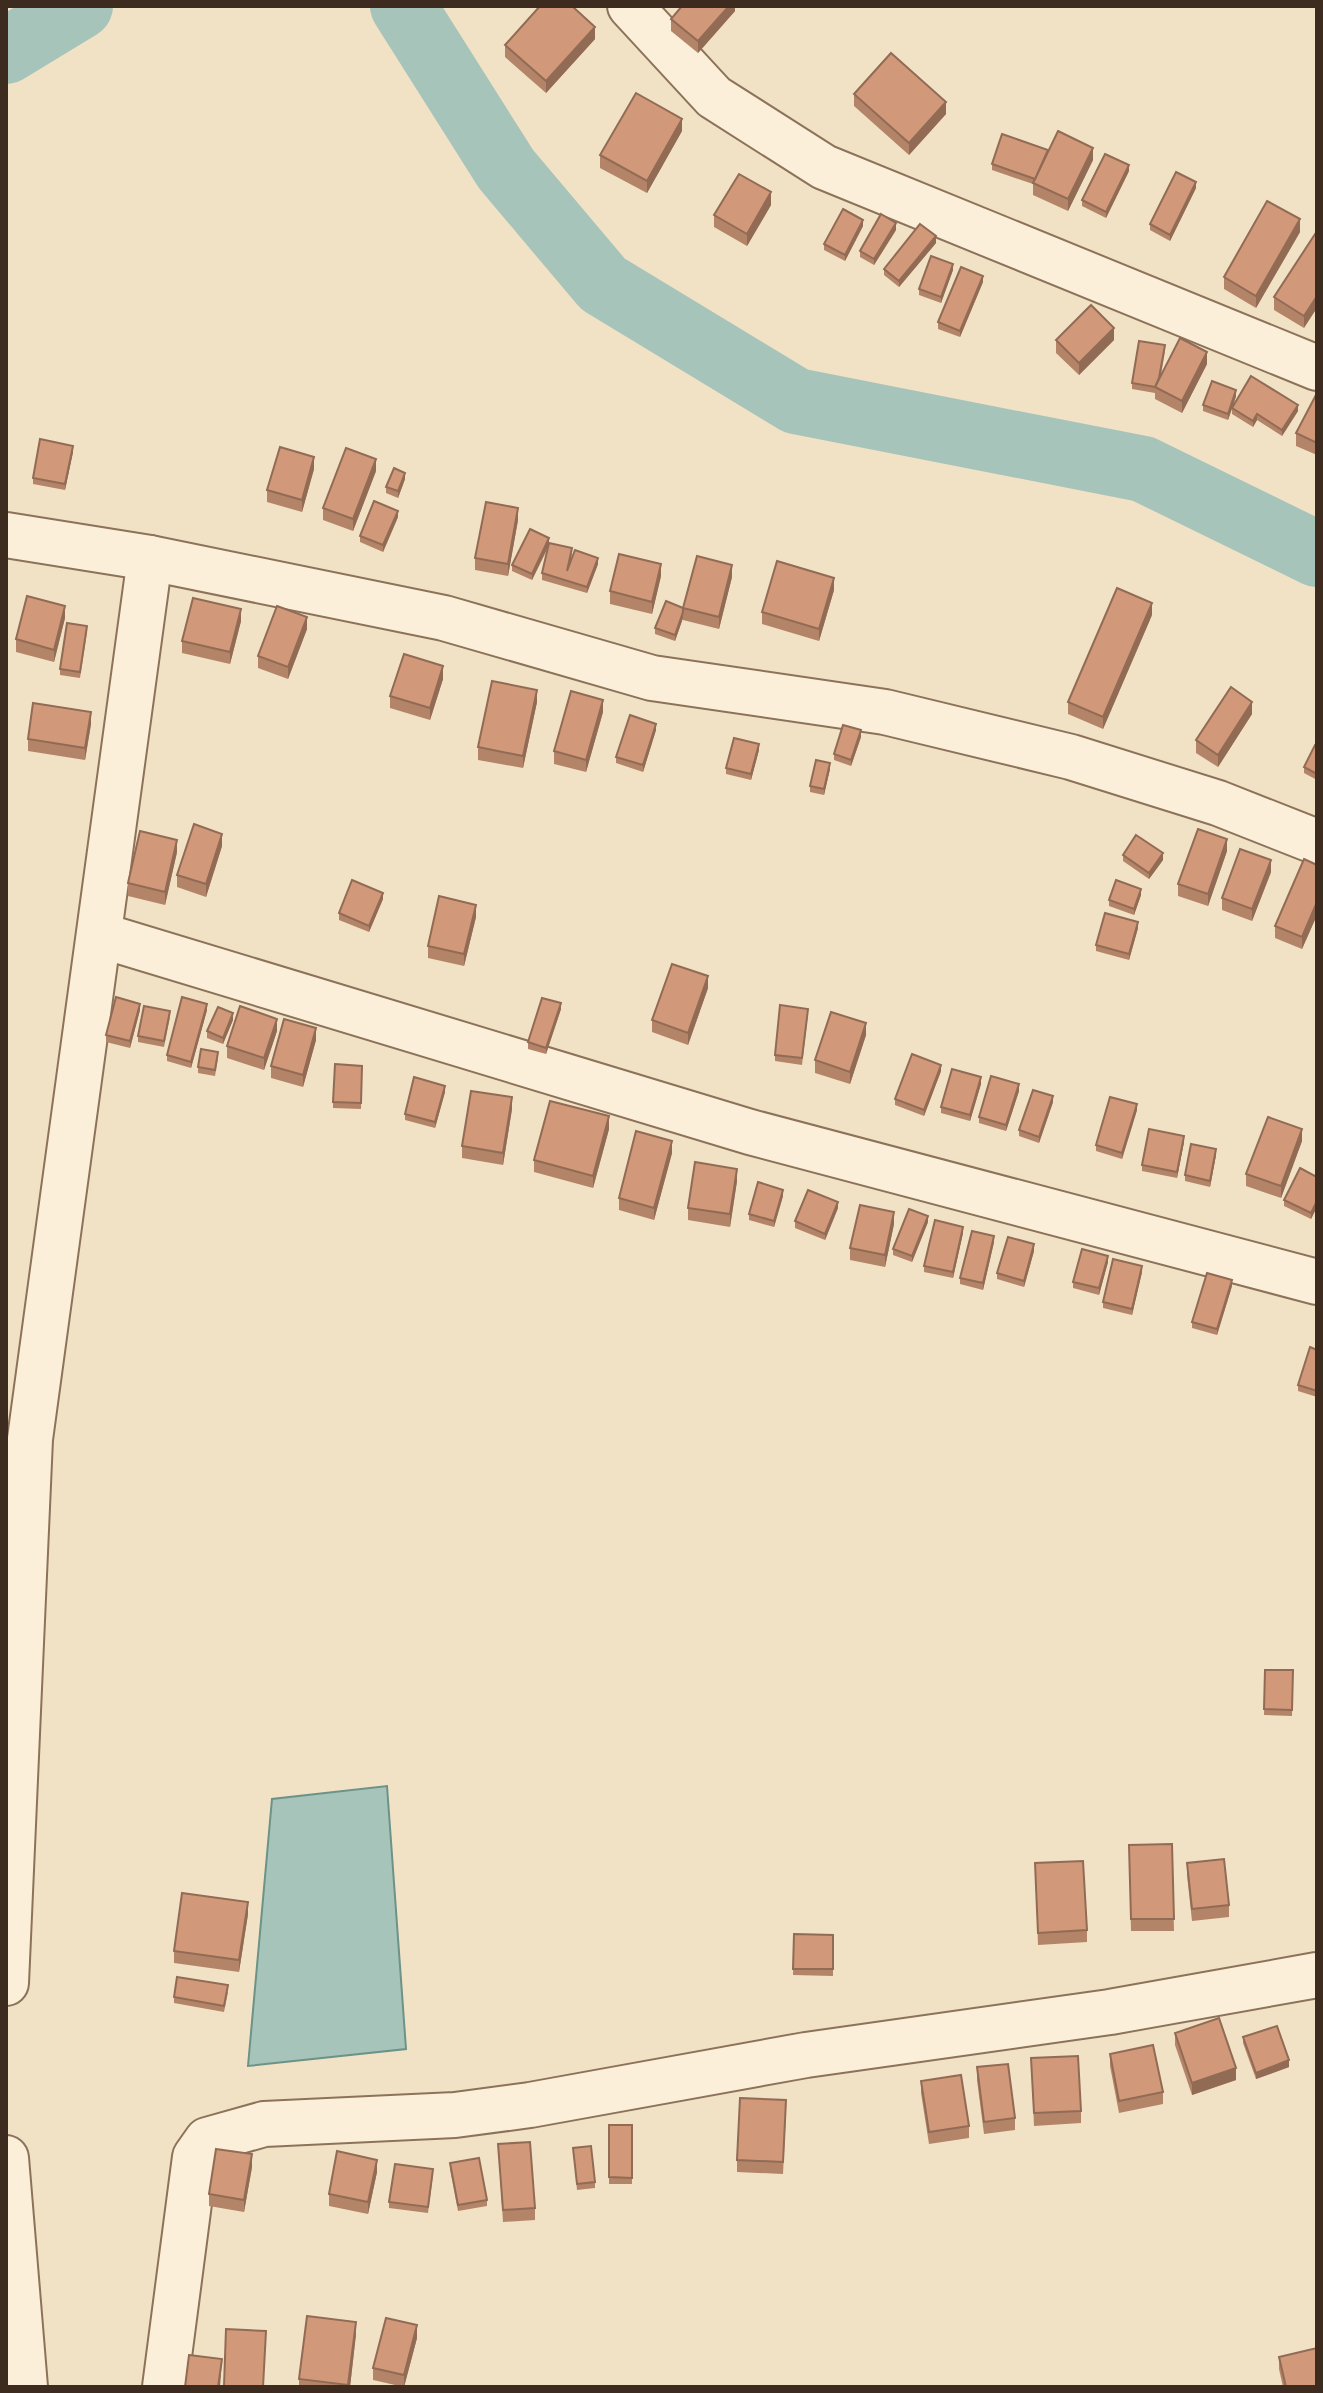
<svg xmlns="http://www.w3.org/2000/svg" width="1323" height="2393" viewBox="0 0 1323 2393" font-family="Georgia,serif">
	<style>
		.water { fill: #a7c4ba; stroke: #6c9388; stroke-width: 2 }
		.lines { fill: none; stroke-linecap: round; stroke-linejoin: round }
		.river { stroke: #a7c4ba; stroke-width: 66 }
		.minor-casing { stroke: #8d725a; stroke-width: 48 }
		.minor { stroke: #fbefd9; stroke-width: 44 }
		.wall { fill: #b48468 }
		.shaded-wall { fill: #926b55 }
		.building { fill: #d19979; stroke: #926b55; stroke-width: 2 }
	</style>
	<rect width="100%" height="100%" fill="#f1e2c5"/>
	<path class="water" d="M387 1786 406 2049 248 2066 272 1799Z"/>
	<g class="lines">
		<g class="river">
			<path d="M403 6 506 169 603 284 796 401 1143 469 1317 554"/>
			<path d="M6 51 80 6"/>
		</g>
		<g class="minor-casing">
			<g id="minor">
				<path d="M630 6 714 97 824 167 1317 368"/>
				<path d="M6 535 150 558 444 618 652 678 885 712 1071 757 1218 803 1317 842"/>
				<path d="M100 935 750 1132 1317 1282"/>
				<path d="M6 1983 30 1439 150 558"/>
				<path d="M6 2158 25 2387"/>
				<path d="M165 2387 195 2157 207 2140 264 2124 455 2115 530 2105 806 2055 1110 2012 1317 1975"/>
			</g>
		</g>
		<use href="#minor" class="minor"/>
	</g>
	<g class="wall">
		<path d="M735 6V11L698 53 671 31V19Z"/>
		<path d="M595 39 546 93 505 57V45Z"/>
		<path d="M854 94 946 114 909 155 854 106Z"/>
		<path d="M682 131 647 193 600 168V155Z"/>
		<path d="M1048 150 1093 160 1068 211 1033 195V184L992 170V164Z"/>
		<path d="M1129 171 1106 218 1082 206V200Z"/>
		<path d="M1196 188 1170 241 1150 230V224Z"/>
		<path d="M771 205 747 246 714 227V215Z"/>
		<path d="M863 226 845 261 824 250V244Z"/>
		<path d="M896 230 874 265 860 257V251Z"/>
		<path d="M1317 231 1304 328 1274 310V297Z"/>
		<path d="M1300 232 1256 308 1224 289V277Z"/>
		<path d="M936 243 899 287 884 275V269Z"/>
		<path d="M953 270 941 303 919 295V289Z"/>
		<path d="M983 282 960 337 938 329V322Z"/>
		<path d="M1056 340H1114L1079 375 1056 353Z"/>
		<path d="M1165 351 1161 375 1207 364 1182 413 1155 399V393L1132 389V383Z"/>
		<path d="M1317 393V455L1296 446V433Z"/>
		<path d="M1236 396 1233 407 1298 411 1282 436 1257 420 1253 427 1232 414V409L1228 420 1203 411V405Z"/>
		<path d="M73 452 65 490 33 484V478Z"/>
		<path d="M314 469 302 512 267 502V490Z"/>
		<path d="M376 471 353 531 323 520V508Z"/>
		<path d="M405 479 398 498 386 493V487Z"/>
		<path d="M398 517 383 552 360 542V536Z"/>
		<path d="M518 520 508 576 475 570V558Z"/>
		<path d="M549 543 572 554 570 563 598 564 587 593 542 580V573L548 548 532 580 512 571V565Z"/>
		<path d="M661 576 652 614 610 604V591Z"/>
		<path d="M732 577 719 629 683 620V618L675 641 655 634V628L683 608Z"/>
		<path d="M834 590 819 641 762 624V612Z"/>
		<path d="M1152 615 1103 729 1068 714V702Z"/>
		<path d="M65 618 54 662 16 652V639Z"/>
		<path d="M241 621 230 664 182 653V641Z"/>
		<path d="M307 629 288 679 258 668V656Z"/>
		<path d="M87 632 80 678 60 675V669Z"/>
		<path d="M443 679 430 720 390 708V696Z"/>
		<path d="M537 702 523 768 478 760V747Z"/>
		<path d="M603 712 586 772 554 764V751Z"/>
		<path d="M1252 714 1218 767 1196 753V740Z"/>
		<path d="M91 724 85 760 28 751V739Z"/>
		<path d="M656 730 643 772 616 763V757Z"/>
		<path d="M861 737 851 766 834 760V754Z"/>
		<path d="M1317 746V780L1304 773V767Z"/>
		<path d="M759 750 751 780 726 774V768Z"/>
		<path d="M830 769 824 795 810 792V786Z"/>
		<path d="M222 846 206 897 177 887V875Z"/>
		<path d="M1227 851 1208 906 1178 896V884Z"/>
		<path d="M177 852 165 905 128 896V883Z"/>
		<path d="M1123 855 1163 860 1149 879 1123 861Z"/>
		<path d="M1317 865V915L1302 949 1275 938V926Z"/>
		<path d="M1271 872 1252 921 1222 910V898Z"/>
		<path d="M1141 895 1134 915 1109 906V900Z"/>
		<path d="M383 899 369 932 339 920V913Z"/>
		<path d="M476 917 464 966 428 958V946Z"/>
		<path d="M1138 928 1129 960 1096 951V945Z"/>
		<path d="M708 988 688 1045 652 1032V1020Z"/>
		<path d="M561 1009 546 1054 528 1049V1042Z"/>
		<path d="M140 1010 130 1048 106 1042V1035Z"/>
		<path d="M207 1010 191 1068 167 1061V1055Z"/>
		<path d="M808 1015 802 1065 775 1061V1055Z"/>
		<path d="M170 1017 164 1047 138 1042V1036Z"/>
		<path d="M233 1020 223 1044 207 1038V1031Z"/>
		<path d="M277 1031 264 1070 227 1058V1046Z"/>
		<path d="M866 1035 850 1084 815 1073V1060Z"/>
		<path d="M316 1040 303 1087 271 1078V1066Z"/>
		<path d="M218 1058 215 1076 198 1073V1067Z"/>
		<path d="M362 1066 361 1109 333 1108V1102Z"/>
		<path d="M941 1071 924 1116 895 1105V1099Z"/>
		<path d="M981 1084 970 1121 941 1113V1107Z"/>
		<path d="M1019 1091 1006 1131 979 1123V1117Z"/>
		<path d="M445 1092 435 1128 405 1120V1114Z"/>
		<path d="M1053 1102 1039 1143 1019 1136V1130Z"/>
		<path d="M512 1109 503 1165 462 1158V1146Z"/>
		<path d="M1137 1110 1122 1159 1096 1151V1145Z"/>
		<path d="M609 1129 593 1188 534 1172V1160Z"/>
		<path d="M1302 1141 1281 1198 1246 1186V1174Z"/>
		<path d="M1184 1142 1177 1178 1142 1171V1165Z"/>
		<path d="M672 1153 654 1220 619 1210V1198Z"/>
		<path d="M1216 1155 1210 1187 1185 1181V1175Z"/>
		<path d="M1317 1177V1207L1311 1219 1284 1206V1200Z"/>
		<path d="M737 1181 730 1227 688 1220V1208Z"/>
		<path d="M783 1196 774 1227 749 1220V1214Z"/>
		<path d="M838 1208 825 1240 795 1228V1221Z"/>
		<path d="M928 1222 912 1262 893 1255V1249Z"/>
		<path d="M894 1224 885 1267 850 1260V1248Z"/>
		<path d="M963 1233 953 1278 924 1272V1266Z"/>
		<path d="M994 1242 983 1290 960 1284V1278Z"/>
		<path d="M1034 1251 1024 1287 997 1279V1273Z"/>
		<path d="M1108 1262 1099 1295 1073 1288V1282Z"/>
		<path d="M1142 1272 1132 1315 1103 1308V1302Z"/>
		<path d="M1232 1286 1217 1335 1192 1328V1322Z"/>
		<path d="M1317 1350V1397L1298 1391V1385Z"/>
		<path d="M1265 1670H1293L1292 1716 1264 1715Z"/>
		<path d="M1172 1844 1174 1931H1131L1129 1845Z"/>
		<path d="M1035 1863 1087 1930V1942L1038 1945Z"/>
		<path d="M1187 1863 1229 1905V1917L1192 1921 1187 1875Z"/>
		<path d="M248 1914 239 1972 174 1963V1951Z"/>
		<path d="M794 1934 833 1935V1976L793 1975Z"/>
		<path d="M228 1992 224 2012 174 2003V1997Z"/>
		<path d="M1175 2033 1236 2080 1192 2095 1175 2045Z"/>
		<path d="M1243 2037 1289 2067 1256 2079 1243 2043Z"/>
		<path d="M1110 2054 1163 2092V2104L1119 2113 1110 2066Z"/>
		<path d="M1031 2058 1081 2111V2123L1034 2126Z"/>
		<path d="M977 2067 1015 2118V2130L984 2134 977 2080Z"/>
		<path d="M921 2081 969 2126V2138L929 2144 921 2093Z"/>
		<path d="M786 2113 783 2174 737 2172V2160Z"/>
		<rect x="609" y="2125" width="23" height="59"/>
		<path d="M498 2144 535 2208V2220L503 2222Z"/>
		<path d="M573 2148 595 2182V2188L577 2190Z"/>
		<path d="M450 2163 487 2200V2206L458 2211 450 2169Z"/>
		<path d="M252 2167 244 2212 209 2206V2194Z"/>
		<path d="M377 2172 368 2214 329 2206V2194Z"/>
		<path d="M433 2175 428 2213 389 2208V2202Z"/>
		<path d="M356 2334 350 2387H299V2379Z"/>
		<path d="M417 2338 404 2387 373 2380V2368Z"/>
		<path d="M1279 2357 1317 2387H1283L1279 2369Z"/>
	</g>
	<g class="shaded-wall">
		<path d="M729 6H735V11L698 53V41Z"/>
		<path d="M595 27V39L546 93V81Z"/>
		<path d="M946 102V114L909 155V143Z"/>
		<path d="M682 119V131L647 193V181Z"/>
		<path d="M1093 148V160L1068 211V199Z"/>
		<path d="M1129 165V171L1106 218V212Z"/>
		<path d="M1196 182V188L1170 241V235Z"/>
		<path d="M771 192V205L747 246V234Z"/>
		<path d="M1300 219V232L1256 308V296Z"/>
		<path d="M863 220V226L845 261V255Z"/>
		<path d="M896 223V230L874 265V259Z"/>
		<path d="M936 236V243L899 287V281Z"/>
		<path d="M953 264V270L941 303V297Z"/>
		<path d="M983 276V282L960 337V331Z"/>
		<path d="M1317 296V308L1304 328V316Z"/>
		<path d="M1114 328V340L1079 375V363Z"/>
		<path d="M1207 352V364L1182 413V401Z"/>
		<path d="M1236 390V396L1228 420V414Z"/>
		<path d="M1298 405V411L1282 436V430Z"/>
		<path d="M1257 414V420L1253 427V421Z"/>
		<path d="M73 446V452L65 490V484Z"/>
		<path d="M314 457V469L302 512V500Z"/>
		<path d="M376 459V471L353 531V519Z"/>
		<path d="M405 473V479L398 498V491Z"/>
		<path d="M518 508V520L508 576V564Z"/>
		<path d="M398 511V517L383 552V545Z"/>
		<path d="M549 538V544L532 580V574Z"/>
		<path d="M598 558V564L587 593V587Z"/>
		<path d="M661 564V576L652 614V602Z"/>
		<path d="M732 565V577L719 629V617Z"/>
		<path d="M834 578V590L819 641V629Z"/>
		<path d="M1152 603V615L1103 729V717Z"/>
		<path d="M65 606V618L54 662V650Z"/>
		<path d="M241 609V621L230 664V652Z"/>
		<path d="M683 612V618L675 641V635Z"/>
		<path d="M307 617V629L288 679V667Z"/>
		<path d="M443 666V679L430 720V708Z"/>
		<path d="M537 690V702L523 768V756Z"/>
		<path d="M603 700V712L586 772V760Z"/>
		<path d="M1252 702V714L1218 767V755Z"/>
		<path d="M91 712V724L85 760V748Z"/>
		<path d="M656 724V730L643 772V765Z"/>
		<path d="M861 730V737L851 766V760Z"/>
		<path d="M759 744V750L751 780V774Z"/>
		<path d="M830 763V769L824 795V789Z"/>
		<path d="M222 834V846L206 897V884Z"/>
		<path d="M1227 839V851L1208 906V894Z"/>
		<path d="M177 840V852L165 905V892Z"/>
		<path d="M1163 853V860L1149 879V873Z"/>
		<path d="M1271 860V872L1252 921V909Z"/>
		<path d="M1141 889V895L1134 915V909Z"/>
		<path d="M383 893V899L369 932V926Z"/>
		<path d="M1317 902V915L1302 949V937Z"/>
		<path d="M476 905V917L464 966V954Z"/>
		<path d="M1138 922V928L1129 960V954Z"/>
		<path d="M708 976V988L688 1045V1033Z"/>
		<path d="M561 1003V1009L546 1054V1048Z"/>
		<path d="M140 1004V1010L130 1048V1041Z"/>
		<path d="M207 1004V1010L191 1068V1062Z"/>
		<path d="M233 1013V1020L223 1044V1038Z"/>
		<path d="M277 1019V1031L264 1070V1058Z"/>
		<path d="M866 1023V1035L850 1084V1072Z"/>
		<path d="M316 1028V1040L303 1087V1075Z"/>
		<path d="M941 1065V1071L924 1116V1110Z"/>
		<path d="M981 1077V1084L970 1121V1115Z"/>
		<path d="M1019 1084V1091L1006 1131V1125Z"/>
		<path d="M445 1086V1092L435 1128V1122Z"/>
		<path d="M1053 1096V1102L1039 1143V1137Z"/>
		<path d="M512 1097V1109L503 1165V1153Z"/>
		<path d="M1137 1104V1110L1122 1159V1153Z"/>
		<path d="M609 1116V1129L593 1188V1176Z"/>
		<path d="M1302 1129V1141L1281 1198V1186Z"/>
		<path d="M1184 1136V1142L1177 1178V1172Z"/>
		<path d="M672 1141V1153L654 1220V1208Z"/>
		<path d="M1216 1149V1155L1210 1187V1181Z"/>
		<path d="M737 1169V1181L730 1227V1214Z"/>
		<path d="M783 1190V1196L774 1227V1221Z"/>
		<path d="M1317 1201V1207L1311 1219V1213Z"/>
		<path d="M838 1202V1208L825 1240V1234Z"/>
		<path d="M894 1212V1224L885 1267V1255Z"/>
		<path d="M928 1216V1222L912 1262V1256Z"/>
		<path d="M963 1227V1233L953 1278V1272Z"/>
		<path d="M994 1236V1242L983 1290V1283Z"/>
		<path d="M1034 1244V1251L1024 1287V1281Z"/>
		<path d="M1108 1256V1262L1099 1295V1288Z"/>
		<path d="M1142 1266V1272L1132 1315V1309Z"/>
		<path d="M1232 1280V1286L1217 1335V1329Z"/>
		<path d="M248 1902V1914L239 1972V1960Z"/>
		<path d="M1289 2060V2067L1256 2079V2073Z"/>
		<path d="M1236 2068V2080L1192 2095V2083Z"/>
		<path d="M252 2154V2167L244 2212V2200Z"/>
		<path d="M377 2160V2172L368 2214V2202Z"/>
		<path d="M356 2322V2334L350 2387H348Z"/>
		<path d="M417 2325V2338L404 2387V2375Z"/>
		<path d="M222 2359 220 2387H218Z"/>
	</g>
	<g class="building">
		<path d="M540 6H572L595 27 546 81 505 45Z"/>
		<path d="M682 6H729L698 41 671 19Z"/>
		<path d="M891 53 946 102 909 143 854 94Z"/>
		<path d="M636 93 682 119 647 181 600 155Z"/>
		<path d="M1058 131 1093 148 1068 199 1033 183Z"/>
		<path d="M1002 134 1048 150 1035 179 992 164Z"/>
		<path d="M1105 154 1129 165 1106 212 1082 200Z"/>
		<path d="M1176 172 1196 182 1170 235 1150 224Z"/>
		<path d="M739 174 771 192 747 234 714 215Z"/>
		<path d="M1267 201 1300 219 1256 296 1224 277Z"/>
		<path d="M843 209 863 220 845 255 824 244Z"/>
		<path d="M881 214 896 223 874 259 860 251Z"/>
		<path d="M920 224 936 236 899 281 884 269Z"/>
		<path d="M1317 231V296L1304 316 1274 297Z"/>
		<path d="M931 256 953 264 941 297 919 289Z"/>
		<path d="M961 267 983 276 960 331 938 322Z"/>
		<path d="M1091 305 1114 328 1079 363 1056 340Z"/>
		<path d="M1180 338 1207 352 1182 401 1155 387Z"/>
		<path d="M1139 341 1165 345 1159 378 1155 387 1132 383Z"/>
		<path d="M1251 376 1298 405 1282 430 1257 414 1253 421 1232 408Z"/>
		<path d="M1212 381 1236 390 1228 414 1203 405Z"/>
		<path d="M1317 393V443L1296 433Z"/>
		<path d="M40 439 73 446 65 484 33 478Z"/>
		<path d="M280 447 314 457 302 500 267 490Z"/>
		<path d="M346 448 376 459 353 519 323 508Z"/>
		<path d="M394 468 405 473 398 491 386 487Z"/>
		<path d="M374 501 398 511 383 545 360 536Z"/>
		<path d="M486 502 518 508 508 564 475 558Z"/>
		<path d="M530 529 549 538 532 574 512 565Z"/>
		<path d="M549 543 572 548 567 571 575 550 598 558 587 587 542 573Z"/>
		<path d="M619 554 661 564 652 602 610 591Z"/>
		<path d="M697 556 732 565 719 617 683 608Z"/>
		<path d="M777 561 834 578 819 629 762 612Z"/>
		<path d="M1117 588 1152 603 1103 717 1068 702Z"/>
		<path d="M27 596 65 606 54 650 16 639Z"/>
		<path d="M193 598 241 609 230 652 182 641Z"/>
		<path d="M666 601 683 608V612L675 635 655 628Z"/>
		<path d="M277 606 307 617 288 667 258 656Z"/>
		<path d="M67 623 87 626 80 672 60 669Z"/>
		<path d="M404 654 443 666 430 708 390 696Z"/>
		<path d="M492 681 537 690 523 756 478 747Z"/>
		<path d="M1231 687 1252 702 1218 755 1196 740Z"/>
		<path d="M571 691 603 700 586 760 554 751Z"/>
		<path d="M33 703 91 712 85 748 28 739Z"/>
		<path d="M630 715 656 724 643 765 616 757Z"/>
		<path d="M843 725 861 730 851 760 834 754Z"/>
		<path d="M734 738 759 744 751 774 726 768Z"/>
		<path d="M1315 745 1317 746V774L1304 767Z"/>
		<path d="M816 760 830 763 824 789 810 786Z"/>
		<path d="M194 824 222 834 206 884 177 875Z"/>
		<path d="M1198 829 1227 839 1208 894 1178 884Z"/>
		<path d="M140 831 177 840 165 892 128 883Z"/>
		<path d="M1136 835 1163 853 1149 873 1123 855Z"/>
		<path d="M1240 849 1271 860 1252 909 1222 898Z"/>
		<path d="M1304 859 1317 865V902L1302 937 1275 926Z"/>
		<path d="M352 880 383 893 369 926 339 913Z"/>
		<path d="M1116 880 1141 889 1134 909 1109 900Z"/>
		<path d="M439 896 476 905 464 954 428 946Z"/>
		<path d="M1105 913 1138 922 1129 954 1096 945Z"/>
		<path d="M672 964 708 976 688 1033 652 1020Z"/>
		<path d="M116 997 140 1004 130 1041 106 1035Z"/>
		<path d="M182 997 207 1004 191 1062 167 1055Z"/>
		<path d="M542 998 561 1003 546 1048 528 1042Z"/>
		<path d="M780 1005 808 1009 802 1058 775 1055Z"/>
		<path d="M144 1006 170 1011 164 1041 138 1036Z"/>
		<path d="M240 1006 277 1019 264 1058 227 1046Z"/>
		<path d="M218 1007 233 1013 223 1038 207 1031Z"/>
		<path d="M831 1012 866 1023 850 1072 815 1060Z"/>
		<path d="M284 1019 316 1028 303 1075 271 1066Z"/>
		<path d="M201 1049 218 1052 215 1070 198 1067Z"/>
		<path d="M912 1054 941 1065 924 1110 895 1099Z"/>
		<path d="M335 1064 362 1066 361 1103 333 1102Z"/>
		<path d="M952 1069 981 1077 970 1115 941 1107Z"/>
		<path d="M991 1076 1019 1084 1006 1125 979 1117Z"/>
		<path d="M414 1077 445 1086 435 1122 405 1114Z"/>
		<path d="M1033 1090 1053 1096 1039 1137 1019 1130Z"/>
		<path d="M471 1091 512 1097 503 1153 462 1146Z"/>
		<path d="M1110 1097 1137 1104 1122 1153 1096 1145Z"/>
		<path d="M550 1101 609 1116 593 1176 534 1160Z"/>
		<path d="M1268 1117 1302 1129 1281 1186 1246 1174Z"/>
		<path d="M1149 1129 1184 1136 1177 1172 1142 1165Z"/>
		<path d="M636 1131 672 1141 654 1208 619 1198Z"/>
		<path d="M1191 1144 1216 1149 1210 1181 1185 1175Z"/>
		<path d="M695 1162 737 1169 730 1214 688 1208Z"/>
		<path d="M1300 1168 1317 1177V1201L1311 1213 1284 1200Z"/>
		<path d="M758 1182 783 1190 774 1221 749 1214Z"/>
		<path d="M808 1190 838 1202 825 1234 795 1221Z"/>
		<path d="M860 1205 894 1212 885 1255 850 1248Z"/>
		<path d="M909 1209 928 1216 912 1256 893 1249Z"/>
		<path d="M935 1220 963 1227 953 1272 924 1266Z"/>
		<path d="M972 1231 994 1236 983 1283 960 1278Z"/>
		<path d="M1008 1237 1034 1244 1024 1281 997 1273Z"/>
		<path d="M1082 1249 1108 1256 1099 1288 1073 1282Z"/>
		<path d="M1113 1259 1142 1266 1132 1309 1103 1302Z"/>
		<path d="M1207 1273 1232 1280 1217 1329 1192 1322Z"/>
		<path d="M1310 1347 1317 1350V1391L1298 1385Z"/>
		<path d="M1265 1670H1293L1292 1710 1264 1709Z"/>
		<path d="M1172 1844 1174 1919H1131L1129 1845Z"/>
		<path d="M1224 1859 1229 1905 1192 1909 1187 1863Z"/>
		<path d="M1083 1861 1087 1930 1038 1933 1035 1863Z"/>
		<path d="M182 1893 248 1902 239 1960 174 1951Z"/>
		<path d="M794 1934 833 1935V1969H793Z"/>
		<path d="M177 1977 228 1985 224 2006 174 1997Z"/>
		<path d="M1219 2018 1236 2068 1192 2083 1175 2033Z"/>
		<path d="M1277 2026 1289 2060 1256 2073 1243 2037Z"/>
		<path d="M1153 2045 1163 2092 1119 2101 1110 2054Z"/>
		<path d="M1078 2056 1081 2111 1034 2113 1031 2058Z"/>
		<path d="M1008 2064 1015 2118 984 2122 977 2067Z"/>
		<path d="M961 2075 969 2126 929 2132 921 2081Z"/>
		<path d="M740 2098 786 2100 783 2162 737 2160Z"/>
		<path d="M609 2125H632V2178L609 2177Z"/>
		<path d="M530 2142 535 2208 503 2210 498 2144Z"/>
		<path d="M591 2146 595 2182 577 2184 573 2148Z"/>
		<path d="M216 2149 252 2154 244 2200 209 2194Z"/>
		<path d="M337 2151 377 2160 368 2202 329 2194Z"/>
		<path d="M479 2158 487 2200 458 2205 450 2163Z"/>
		<path d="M395 2164 433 2169 428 2207 389 2202Z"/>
		<path d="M307 2316 356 2322 348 2385 299 2379Z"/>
		<path d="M386 2318 417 2325 404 2375 373 2368Z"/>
		<path d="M226 2329 266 2331 263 2387 224 2386Z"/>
		<path d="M1317 2348V2387H1286L1279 2357Z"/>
		<path d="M189 2355 222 2359 218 2387H185Z"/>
	</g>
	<rect width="1323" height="2393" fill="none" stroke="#3c2b1e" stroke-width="16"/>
</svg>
